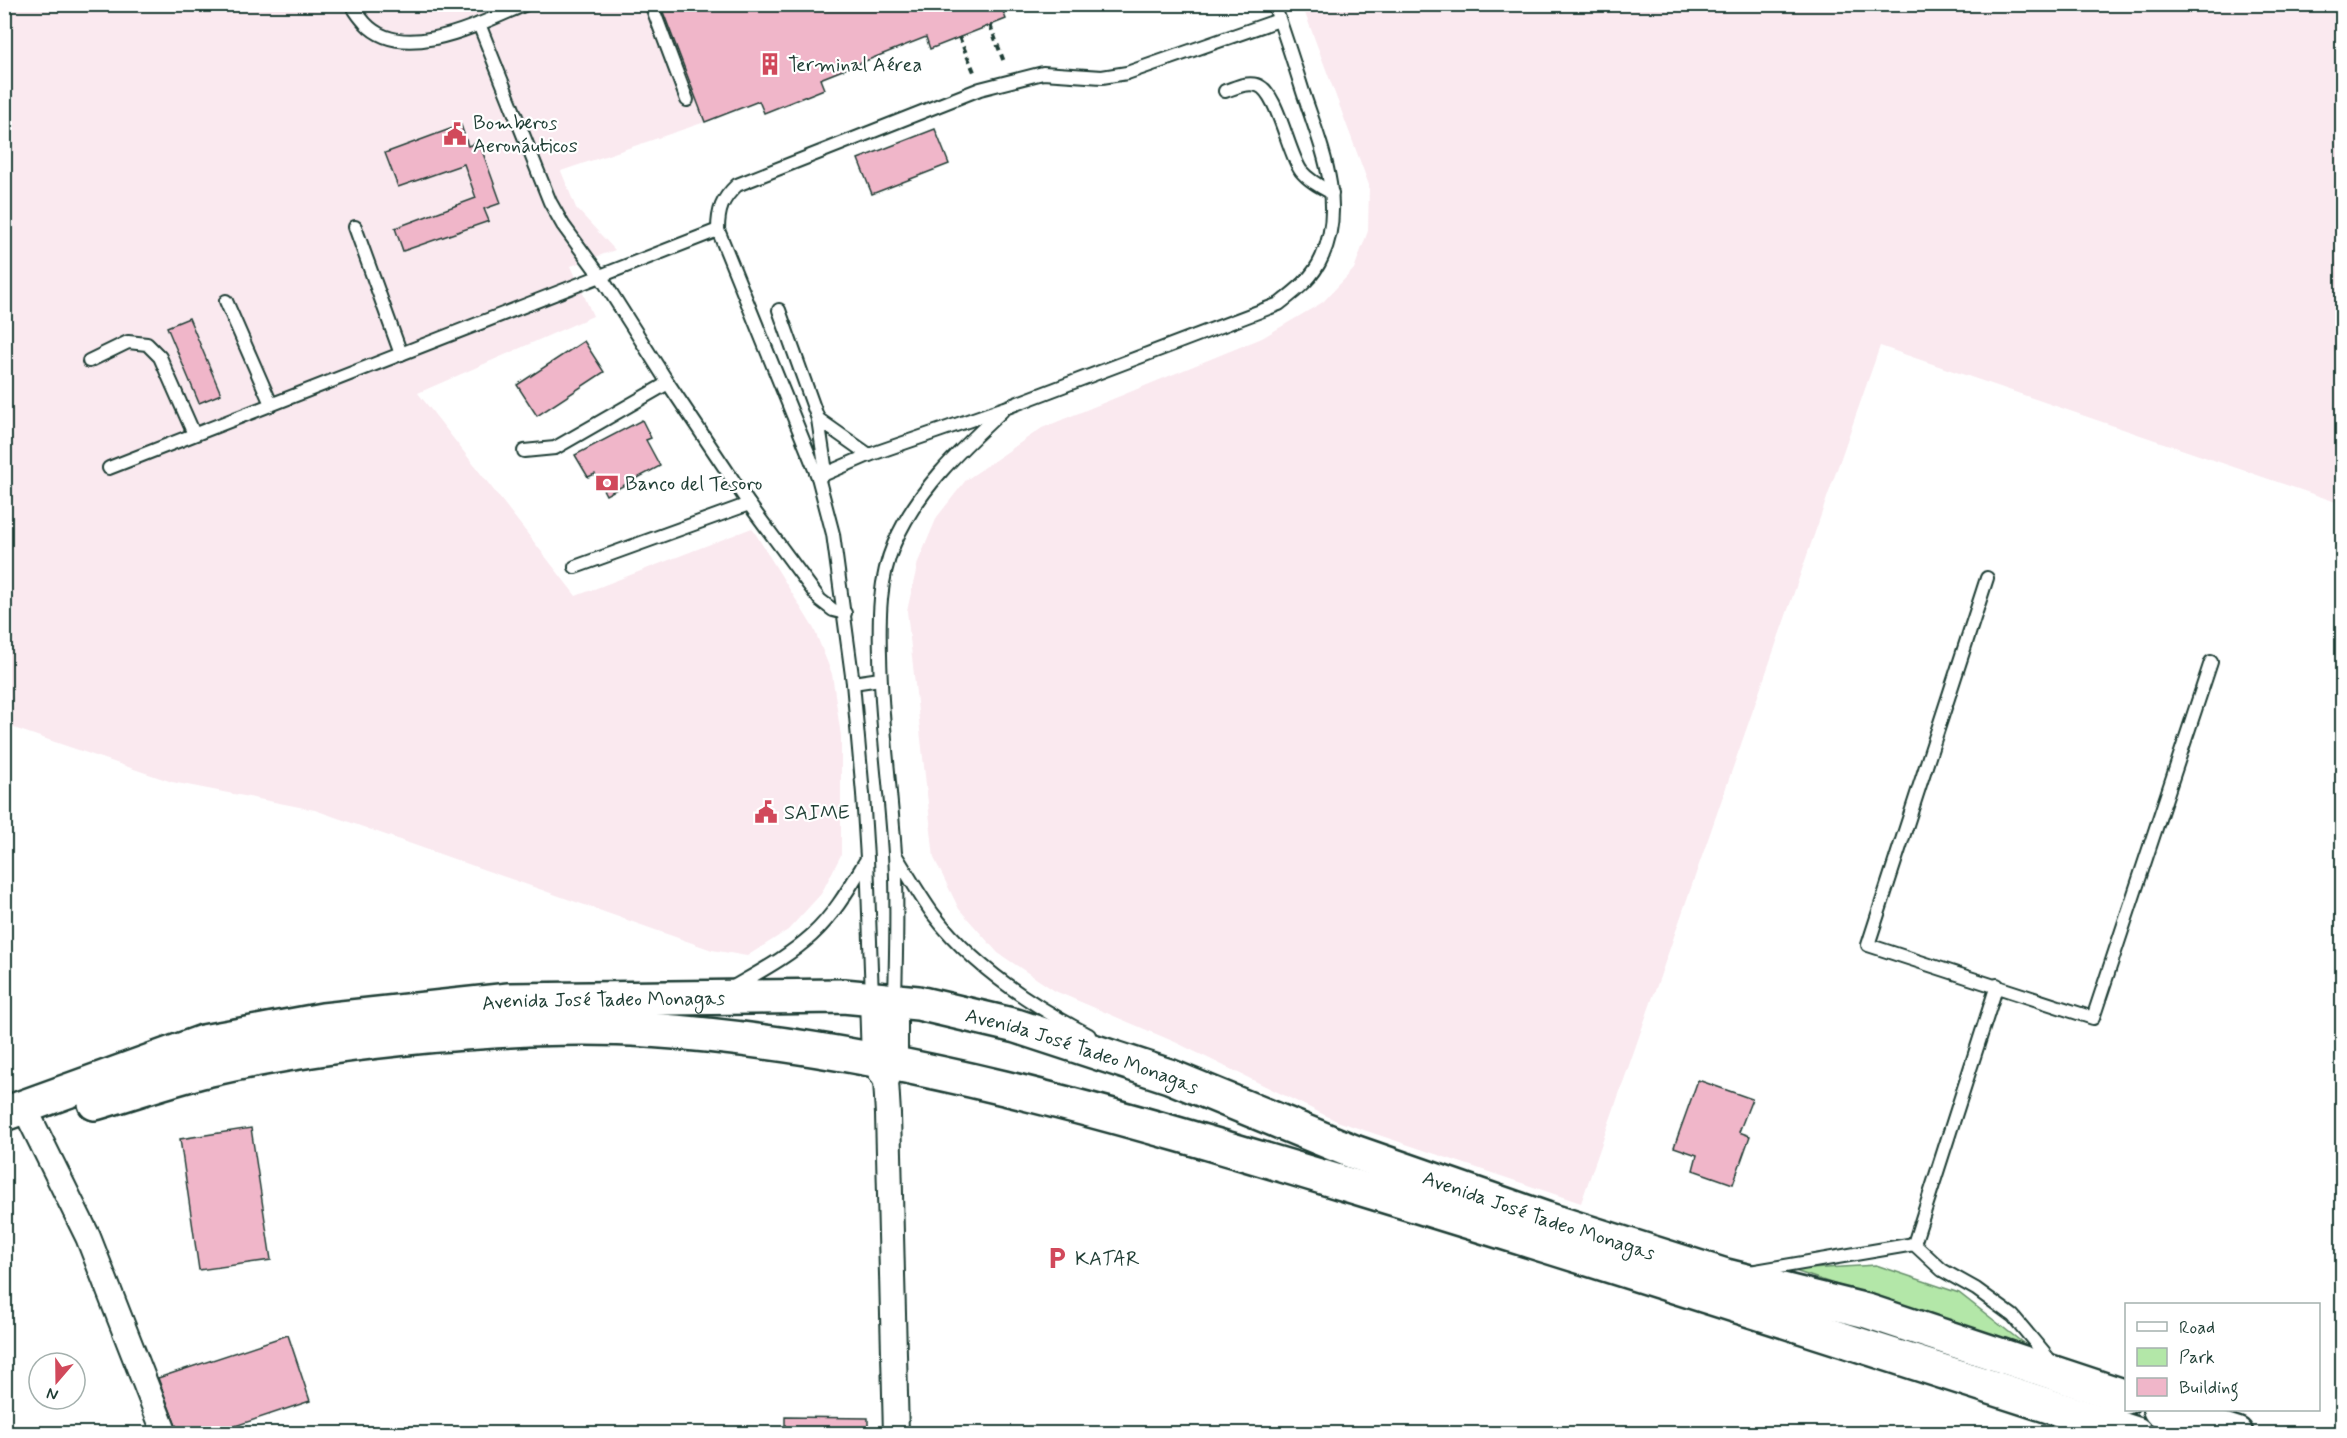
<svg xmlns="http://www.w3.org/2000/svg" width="2347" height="1438" viewBox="0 0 2347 1438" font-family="Mynerve,sans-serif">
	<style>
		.built { fill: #fae9ef }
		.green { fill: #b3e7a8; stroke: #69926e; stroke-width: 1.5 }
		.building { fill: #f0b6c9; stroke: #1f3d34; stroke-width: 1.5 }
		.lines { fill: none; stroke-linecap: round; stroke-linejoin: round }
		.lane-casing { stroke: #1f3d34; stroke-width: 16 }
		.street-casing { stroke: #1f3d34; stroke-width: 28 }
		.secondary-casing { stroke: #1f3d34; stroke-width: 38 }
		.path { stroke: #1f3d34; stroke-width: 4; stroke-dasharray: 6 4.5; stroke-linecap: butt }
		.lane { stroke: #fff; stroke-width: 12 }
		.street { stroke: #fff; stroke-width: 24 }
		.secondary { stroke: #fff; stroke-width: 33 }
		.labels { text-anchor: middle; stroke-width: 4.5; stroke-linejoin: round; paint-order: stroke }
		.poi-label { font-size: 20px; fill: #1f3d34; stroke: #fff; text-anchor: start }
		.street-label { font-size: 20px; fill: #1f3d34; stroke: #fff }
	</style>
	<rect width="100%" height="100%" fill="#fff"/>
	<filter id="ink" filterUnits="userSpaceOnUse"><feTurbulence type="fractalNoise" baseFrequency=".0167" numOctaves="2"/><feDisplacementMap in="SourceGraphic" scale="12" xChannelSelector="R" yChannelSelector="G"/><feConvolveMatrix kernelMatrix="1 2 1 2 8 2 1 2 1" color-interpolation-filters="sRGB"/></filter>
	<g filter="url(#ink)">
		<g class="built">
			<path d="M5 5H1015L930 49 925 37 821 79 824 89 764 113 759 101 705 122 561 171 576 208 615 250 571 266 593 316 418 393 576 596 752 528 814 629 832 674 841 736V855L821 894 788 930 747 956 712 950 315 810 172 782 5 725Z"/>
			<path d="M1302 5H2342V504L1880 346 1581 1203 1337 1121 1175 1042 1055 991 998 953 959 909 934 858 907 611 918 562 937 517 966 480 1042 428 1262 338 1323 302 1354 269 1368 231 1369 185Z"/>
		</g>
		<path class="green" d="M1876 1265 1959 1293 2032 1350 1792 1270Z"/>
		<g class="building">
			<path d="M660 4H1000L1006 19 930 49 926 37 820 79 824 89 764 113 759 101 705 122Z"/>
			<path d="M461 125 468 146 479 142 501 203 484 209 489 221 403 251 395 228 476 198 464 164 398 187 385 153Z"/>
			<path d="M935 129 949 164 872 194 858 159Z"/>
			<path d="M189 318 221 394 199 403 167 327Z"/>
			<path d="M584 341 604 372 537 416 517 385Z"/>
			<path d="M642 420 651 438 646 440 660 466 606 495 595 474 588 477 575 455Z"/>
			<path d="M1698 1080 1752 1099 1739 1132 1750 1136 1733 1184 1693 1170 1697 1155 1674 1147Z"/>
			<path d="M251 1128 271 1260 199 1270 180 1139Z"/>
			<path d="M288 1335 310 1401 211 1434H179L158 1378Z"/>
			<path d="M785 1417 868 1418V1434H785Z"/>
		</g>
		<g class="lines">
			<g class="lane-casing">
				<g id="lane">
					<path d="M352 4C355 12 360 17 365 23 403 65 483 22 526 4"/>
					<path d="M651 4 687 100"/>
					<path d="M479 24 550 202 563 225 601 277 668 383 749 504 820 600 833 610 845 613"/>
					<path d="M1225 91C1235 88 1245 82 1257 85 1277 90 1288 153 1301 171 1309 181 1321 187 1332 193"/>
					<path d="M355 227 401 354"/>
					<path d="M226 301 271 404"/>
					<path d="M779 310 818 419 826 472"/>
					<path d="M89 361 128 342 147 344 160 357 194 434"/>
					<path d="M818 419 869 455"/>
					<path d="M524 451 555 448 668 383"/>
					<path d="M109 468 718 230"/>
					<path d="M818 477 869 455 1005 408 1279 304C1297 290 1313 278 1322 257 1347 203 1320 144 1303 92 1294 63 1284 33 1274 4"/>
					<path d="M575 567 749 504"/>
					<path d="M1987 578 1868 945 2093 1018 2211 662"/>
					<path d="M853 683 880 679"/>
					<path d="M896 856C908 875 920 896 933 914 973 967 1031 1005 1089 1035"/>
					<path d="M730 989C759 972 788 957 812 935 835 914 851 885 867 859"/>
					<path d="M872 997 867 858 863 794 853 683 833 534 818 477 718 230C718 210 722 199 737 185L980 89 1043 73 1102 77 1127 73 1279 20"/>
					<path d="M895 999C896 951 898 902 895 854 891 788 881 722 880 655 879 618 879 579 894 544 917 490 960 450 1002 411"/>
					<path d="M1914 1244 1997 985"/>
					<path d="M1750 1272 1914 1244 1942 1270 1976 1289 2013 1316 2053 1364"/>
				</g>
			</g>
			<g class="street-casing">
				<g id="street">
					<path d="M872 997 874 1061 886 1081 888 1114 896 1434"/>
					<path d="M887 1079 895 1064V1000"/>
					<path d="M31 1121 88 1237 165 1434"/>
				</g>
			</g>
			<g class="secondary-casing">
				<g id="secondary">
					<path d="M95 1103C132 1092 169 1079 206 1070 279 1053 352 1043 426 1036 500 1030 573 1025 648 1030 890 1046 1127 1118 1359 1188 1619 1267 1877 1350 2136 1434"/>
					<path id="s1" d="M4 1114 203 1042 323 1020 509 1000 843 996 918 1003 1016 1026 1169 1076 1354 1152 1546 1219 1726 1276 1867 1311 2126 1397"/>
					<path d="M2160 1410 2236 1434"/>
				</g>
			</g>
			<g class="path">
				<path d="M990 25 1004 62"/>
				<path d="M959 37 975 74"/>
			</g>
			<use href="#lane" class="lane"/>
			<use href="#street" class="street"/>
			<use href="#secondary" class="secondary"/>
		</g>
	</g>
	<defs>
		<g id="building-bare" transform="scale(1.8)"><path d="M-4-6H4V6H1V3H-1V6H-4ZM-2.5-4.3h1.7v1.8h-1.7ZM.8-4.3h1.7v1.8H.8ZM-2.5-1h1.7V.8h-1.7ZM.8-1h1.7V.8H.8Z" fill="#d1495b" stroke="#fff" stroke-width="2.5" paint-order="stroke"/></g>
		<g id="civic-bare" transform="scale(1.8)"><path d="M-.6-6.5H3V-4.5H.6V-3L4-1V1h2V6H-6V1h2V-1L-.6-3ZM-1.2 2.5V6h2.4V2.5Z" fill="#d1495b" stroke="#fff" stroke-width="2.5" paint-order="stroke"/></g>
		<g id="bank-bare" transform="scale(1.8)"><path d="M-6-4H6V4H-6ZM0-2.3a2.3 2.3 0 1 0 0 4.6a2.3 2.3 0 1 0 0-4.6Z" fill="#d1495b" stroke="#fff" stroke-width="2.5" paint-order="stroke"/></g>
		<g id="parking-bare" transform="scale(1.8)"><path d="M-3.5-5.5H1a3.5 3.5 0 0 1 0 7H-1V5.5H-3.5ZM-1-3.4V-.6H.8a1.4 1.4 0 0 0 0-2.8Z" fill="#d1495b" stroke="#fff" stroke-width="2.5" paint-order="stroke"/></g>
	</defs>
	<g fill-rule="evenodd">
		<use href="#building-bare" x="770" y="64"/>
		<use href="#civic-bare" x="455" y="134"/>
		<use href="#bank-bare" x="607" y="483"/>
		<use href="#civic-bare" x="766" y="812"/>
		<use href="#parking-bare" x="1057" y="1258"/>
	</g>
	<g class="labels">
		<g class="poi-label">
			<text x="788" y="71">Terminal Aérea</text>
			<text x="473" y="129">Bomberos<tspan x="473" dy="23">Aeronáuticos</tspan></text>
			<text x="625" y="490">Banco del Tesoro</text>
			<text x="784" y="819">SAIME</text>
			<text x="1075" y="1265">KATAR</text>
		</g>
		<g class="street-label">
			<text dy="7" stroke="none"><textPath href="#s1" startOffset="615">Avenida José Tadeo Monagas</textPath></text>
			<text dy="7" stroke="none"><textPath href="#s1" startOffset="1101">Avenida José Tadeo Monagas</textPath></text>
			<text dy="7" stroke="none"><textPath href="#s1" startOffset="1587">Avenida José Tadeo Monagas</textPath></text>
		</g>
	</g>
	<rect width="2347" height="1438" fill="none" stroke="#fff" stroke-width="24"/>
	<rect x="12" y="12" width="2323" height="1414" fill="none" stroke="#1f3d34" stroke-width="2" filter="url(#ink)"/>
	<rect x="2125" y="1303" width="195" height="108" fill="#ffffff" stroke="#a5b1ae" stroke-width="1.5"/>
	<rect x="2137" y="1322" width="30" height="9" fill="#ffffff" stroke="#a5b1ae" stroke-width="1.5"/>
	<text x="2179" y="1333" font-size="18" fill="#1f3d34">Road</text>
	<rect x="2137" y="1348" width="30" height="18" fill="#b3e7a8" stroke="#a5b1ae" stroke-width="1.5"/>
	<text x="2179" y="1363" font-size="18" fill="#1f3d34">Park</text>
	<rect x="2137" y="1378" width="30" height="18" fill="#f0b6c9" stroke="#a5b1ae" stroke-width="1.5"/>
	<text x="2179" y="1393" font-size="18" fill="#1f3d34">Building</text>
	<g transform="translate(57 1381) rotate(200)"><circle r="28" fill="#ffffff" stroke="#a5b1ae" stroke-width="1.5"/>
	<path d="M0-4.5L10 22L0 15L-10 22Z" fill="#d1495b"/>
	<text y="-9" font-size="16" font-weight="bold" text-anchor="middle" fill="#1f3d34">N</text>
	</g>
</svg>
